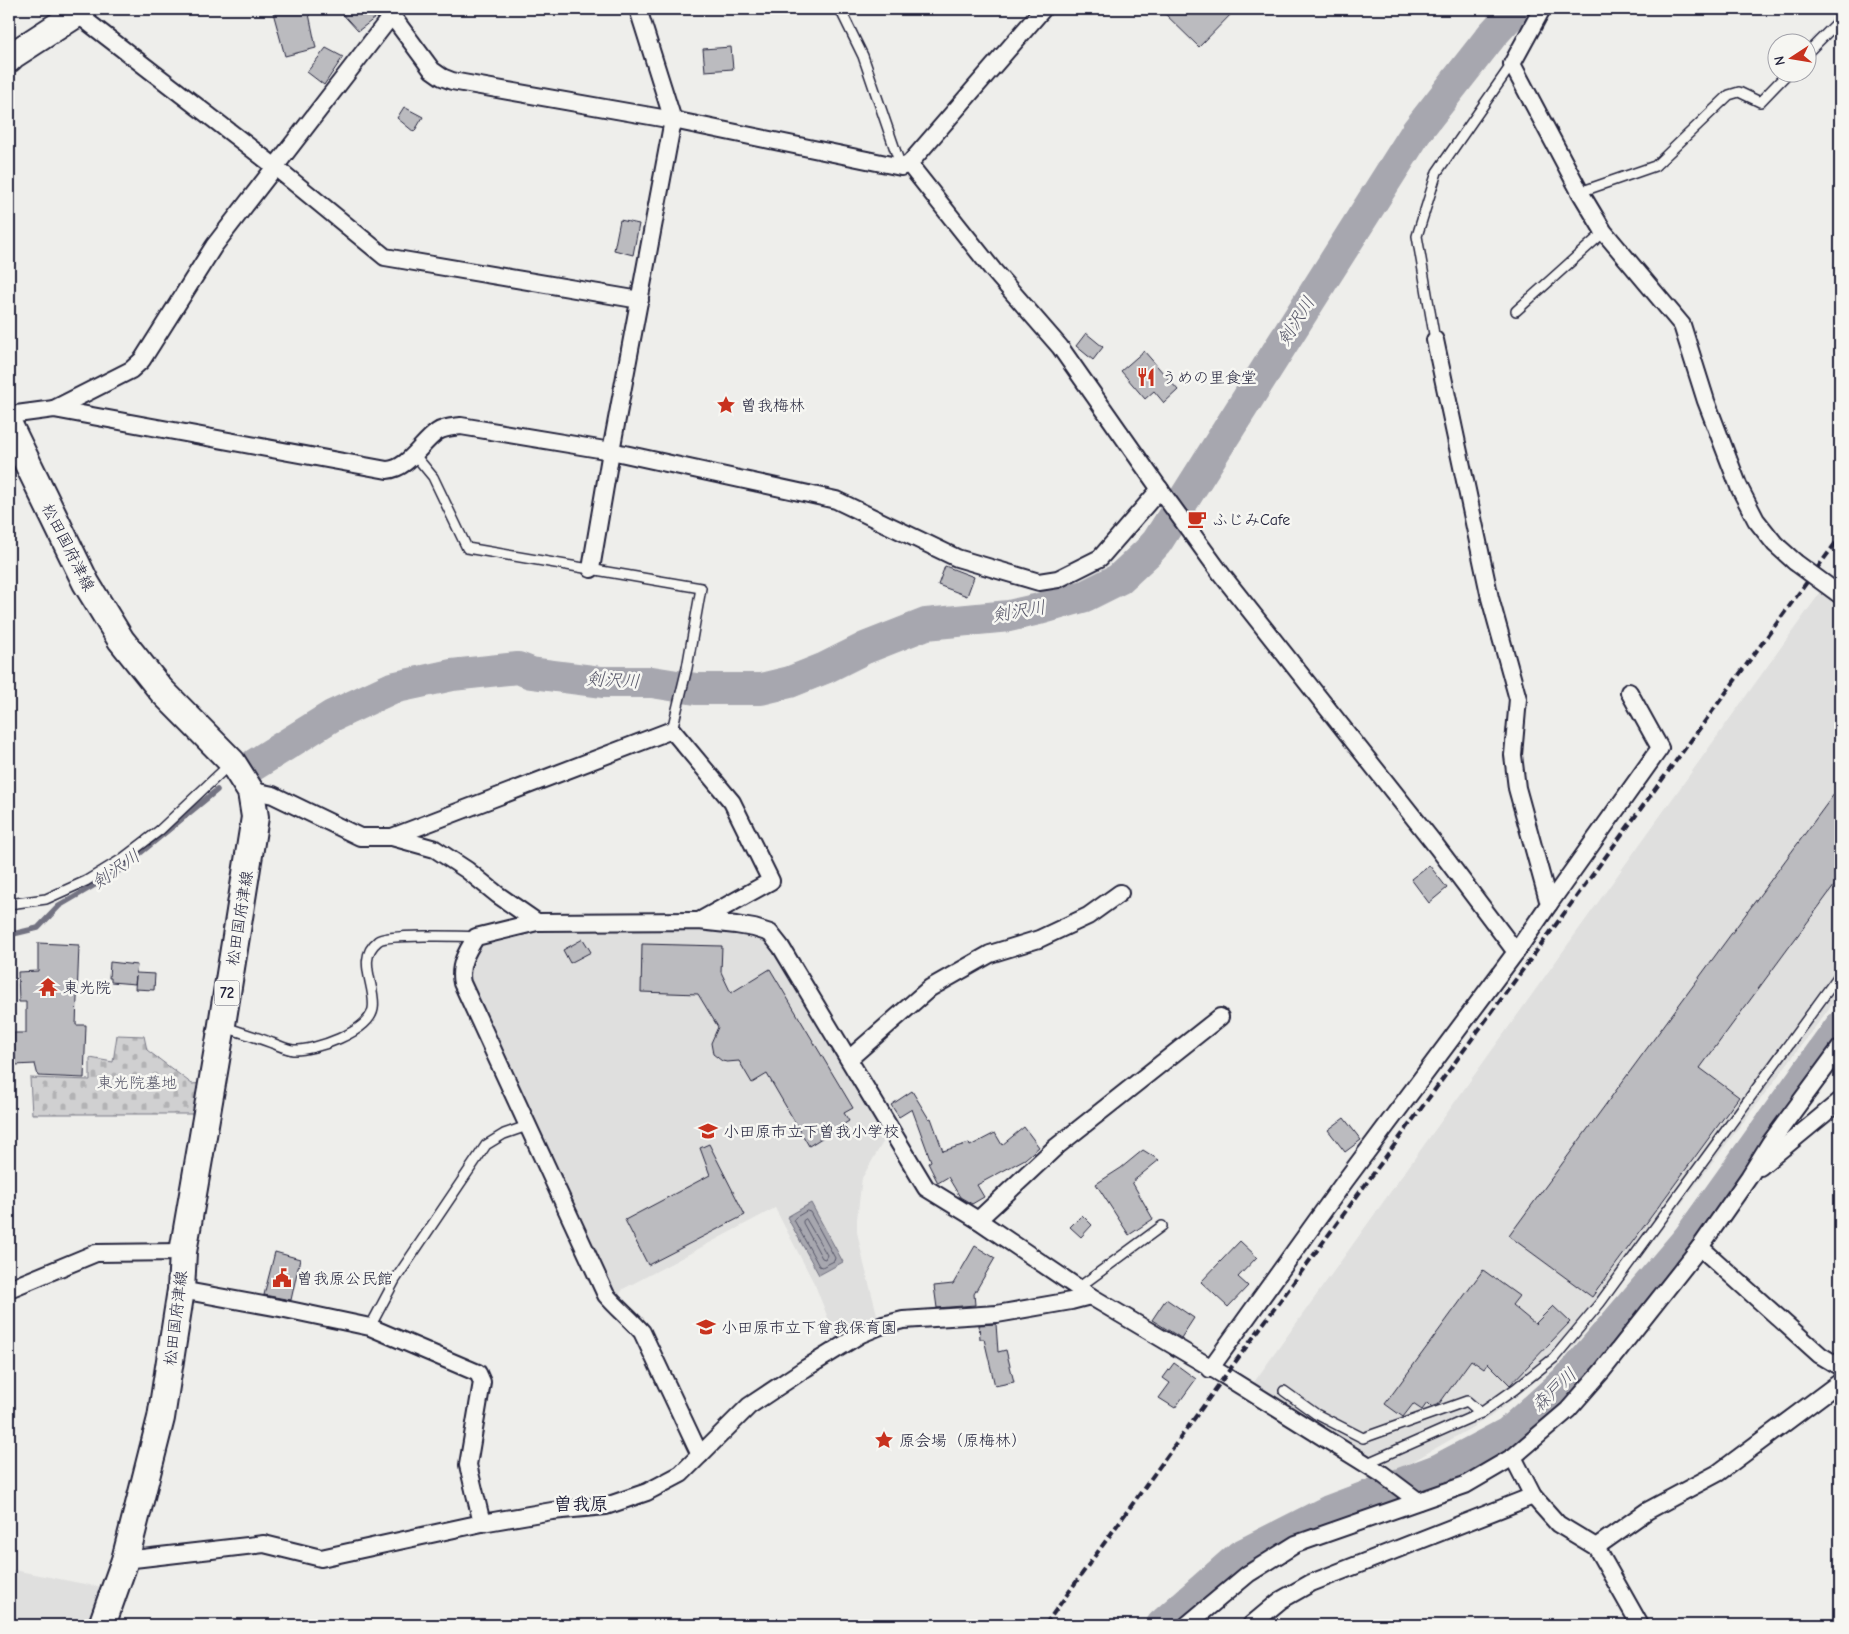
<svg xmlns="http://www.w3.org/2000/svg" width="1849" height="1634" viewBox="0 0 1849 1634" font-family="'Comic Neue','Klee One',sans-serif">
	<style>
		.built { fill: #dfdfde }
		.cemetery { fill: url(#cemetery-stones); stroke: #797986 }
		.water { fill: #a7a7af; stroke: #727281 }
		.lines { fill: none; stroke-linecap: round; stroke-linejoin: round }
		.shore { stroke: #575769; stroke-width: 1 }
		.stream { stroke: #727281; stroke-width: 5.5 }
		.river { stroke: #a7a7af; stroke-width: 32 }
		.building { fill: #bbbbbf; stroke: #22223b }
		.service-casing { stroke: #22223b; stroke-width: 12 }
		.minor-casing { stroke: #22223b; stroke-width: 20 }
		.primary-casing { stroke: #22223b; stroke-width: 30 }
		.service { stroke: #f6f6f2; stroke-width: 9 }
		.minor { stroke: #f6f6f2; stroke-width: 16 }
		.primary { stroke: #f6f6f2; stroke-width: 26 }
		.rail { stroke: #22223b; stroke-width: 4; stroke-dasharray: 8 4; stroke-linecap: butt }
		.minor-bridge-casing { stroke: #22223b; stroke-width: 20; stroke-linecap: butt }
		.minor-bridge { stroke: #f6f6f2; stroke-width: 16 }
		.labels { text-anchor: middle; stroke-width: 5; stroke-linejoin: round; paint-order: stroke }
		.shield { fill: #f6f6f2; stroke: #626272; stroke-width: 1 }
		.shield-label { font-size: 15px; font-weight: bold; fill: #22223b }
		.poi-label { font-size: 16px; fill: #22223b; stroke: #f6f6f2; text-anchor: start }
		.street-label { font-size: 16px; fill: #22223b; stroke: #f6f6f2 }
		.park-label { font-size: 16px; fill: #565668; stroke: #f6f6f2 }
		.water-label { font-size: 18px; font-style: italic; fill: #575769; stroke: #f6f6f2 }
		.neighbourhood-label { font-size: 18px; font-weight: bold; fill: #22223b; stroke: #f6f6f2 }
	</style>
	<defs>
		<pattern id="cemetery-stones" width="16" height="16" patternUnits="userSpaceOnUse" patternTransform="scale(1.25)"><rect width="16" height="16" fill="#d0d0d1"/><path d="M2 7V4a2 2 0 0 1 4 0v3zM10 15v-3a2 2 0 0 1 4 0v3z" fill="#b2b2b4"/></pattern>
	</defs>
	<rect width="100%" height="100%" fill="#eeeeeb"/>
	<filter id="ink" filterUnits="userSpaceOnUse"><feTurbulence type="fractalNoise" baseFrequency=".02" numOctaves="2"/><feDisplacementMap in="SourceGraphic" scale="10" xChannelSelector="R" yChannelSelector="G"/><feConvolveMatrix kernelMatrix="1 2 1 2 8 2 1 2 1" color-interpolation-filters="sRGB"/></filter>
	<g filter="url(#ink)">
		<g class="built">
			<path d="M1840 565V994L1574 1346 1522 1392 1490 1417 1396 1471 1368 1457 1252 1385Z"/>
			<path d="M535 929H727L755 934 771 943 886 1137 862 1178 857 1219V1232L864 1264 879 1322 837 1341 815 1285 775 1208 623 1289 618 1298 612 1291 470 987 467 974 475 951 484 943Z"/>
			<path d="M9 1569 110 1589 94 1625H9Z"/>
		</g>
		<path class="cemetery" d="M117 1035 144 1036 147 1050 192 1084 205 1083 200 1114H32L30 1078 90 1080V1058L113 1062Z"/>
		<path class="water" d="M811 1203 843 1262 819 1275 787 1217Z"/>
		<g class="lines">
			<g class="shore">
				<path d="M807 1211 810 1212 835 1258 834 1261 822 1267 819 1266 794 1220 795 1218Z"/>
				<path d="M806 1219 827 1255 825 1259 822 1258 803 1223V1221Z"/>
			</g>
			<path class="stream" d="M9 935 38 928 59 906 117 872 217 790"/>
			<g class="river">
				<path d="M254 765 332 716 392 688 452 675 518 668 531 673 602 682H652L696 689H761L790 682 825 668 865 648 926 624 1009 616 1039 609 1085 596 1119 579 1148 552 1157 542 1417 131 1492 35 1516 9"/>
				<path d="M1162 1625 1240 1556 1329 1511 1440 1469 1508 1433 1569 1378 1688 1239 1840 1027"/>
			</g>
		</g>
		<g class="building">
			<path d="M272 9H308L316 48 285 56Z"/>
			<path d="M338 9H377L379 15 358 31Z"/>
			<path d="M1160 9H1236L1199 47Z"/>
			<path d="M731 47 733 69 705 71 703 49Z"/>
			<path d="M326 48 343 57 324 85 307 72Z"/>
			<path d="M404 107 423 117 414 132 397 118Z"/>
			<path d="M620 220 639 224 633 255 614 250Z"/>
			<path d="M1086 333 1103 347 1093 360 1076 346Z"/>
			<path d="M1144 351 1178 390 1164 403 1154 391 1145 399 1121 371Z"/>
			<path d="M945 566 974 577 967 596 938 585Z"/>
			<path d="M1840 786V878L1700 1068 1739 1097 1592 1297 1509 1236Z"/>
			<path d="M1429 865 1447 888 1429 903 1411 879Z"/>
			<path d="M583 939 591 952 570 963 563 950Z"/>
			<path d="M38 943 79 945 76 1025H86L84 1078 38 1076 35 1064 15 1065 14 1033H26V1002H19L18 972 38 971Z"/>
			<path d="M642 944 722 946 721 972 731 993 770 969 853 1108 844 1113 849 1121 809 1146 767 1074 752 1083 739 1061 727 1062 722 1061 713 1054 711 1043 718 1027 698 994 641 992Z"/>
			<path d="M110 962 137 965 136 973 155 974 154 990 135 989 136 976 135 984 111 982V978H109Z"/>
			<path d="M912 1091 929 1119 931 1118 943 1151 969 1143 970 1146 995 1133 1002 1145 1024 1127 1039 1147 1025 1159 977 1185 984 1197 972 1204 960 1197 948 1177 938 1183 928 1163 931 1161 912 1109 899 1117 891 1105Z"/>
			<path d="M1344 1118 1361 1140 1345 1152 1328 1130Z"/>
			<path d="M709 1144 745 1215 648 1265 625 1220 710 1175 700 1148Z"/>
			<path d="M1143 1150 1159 1160 1132 1182 1153 1219 1129 1235 1096 1184 1121 1168Z"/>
			<path d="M1082 1215 1092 1225 1081 1237 1070 1227Z"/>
			<path d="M1240 1241 1257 1257 1238 1277 1248 1286 1228 1307 1201 1282Z"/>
			<path d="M975 1246 995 1258 974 1294 975 1305 937 1308 934 1286 953 1284Z"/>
			<path d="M275 1252 300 1259 291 1300 264 1295Z"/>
			<path d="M1483 1270 1519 1296 1512 1305 1535 1324 1553 1306 1570 1322 1510 1385 1488 1363 1484 1369 1471 1360 1439 1404 1431 1407 1427 1403 1422 1410 1413 1404 1403 1417 1385 1404Z"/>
			<path d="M1166 1299 1194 1318 1181 1338 1152 1320Z"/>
			<path d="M996 1324 998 1352 1006 1350 1014 1382 995 1386 984 1339H980L979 1325Z"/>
			<path d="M1174 1363 1196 1379 1175 1408 1159 1398 1170 1383 1163 1378Z"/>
		</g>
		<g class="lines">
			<g class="service-casing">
				<g id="service">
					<path d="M840 9 863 56 901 167"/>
					<path d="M1806 54 1840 20"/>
					<path d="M1580 192 1655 166 1729 95 1739 92 1760 102 1789 72"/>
					<path d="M1516 311 1604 232"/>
					<path d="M1435 340 1417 236 1437 172 1512 64"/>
					<path d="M414 454 433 477 467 548 701 588 687 668 672 730"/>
					<path d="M9 904 46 899 86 881 122 859 160 830 230 764"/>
					<path d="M225 1027C240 1032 256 1037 272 1043 278 1045 286 1049 293 1050 314 1051 369 1032 373 1009 377 987 355 959 378 941 386 934 461 936 476 937"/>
					<path d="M1078 1288 1162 1226"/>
					<path d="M370 1327 395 1280 486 1145 504 1134 527 1126"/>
					<path d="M1284 1391 1316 1414 1363 1438 1467 1401 1481 1413"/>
					<path d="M1365 1464 1481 1413 1515 1389 1554 1358 1600 1303 1840 974"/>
				</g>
			</g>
			<g class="minor-casing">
				<g id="minor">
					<path d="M387 9 432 70 442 77 452 81 673 120 901 167 909 164 1043 9"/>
					<path d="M1542 9 1512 64 1580 192 1604 232 1682 325 1706 401 1739 487 1756 520 1775 544 1795 562"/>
					<path d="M76 13 274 166 385 257 640 300"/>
					<path d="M909 164 993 270 1060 347 1166 498 1222 575 1437 847 1516 952"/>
					<path d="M54 409 131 370 142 360 214 246 392 15"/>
					<path d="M9 415 54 409 387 470C408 469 421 443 437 432 444 427 453 427 461 426L611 451 836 500 957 558 1039 582 1058 579 1100 558 1160 489"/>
					<path d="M591 569 611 451 673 120 638 9"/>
					<path d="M251 792 254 791 273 795 360 837H392L435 849 467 870 498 895 537 922 699 921 736 925 754 928 770 933 781 947 926 1188 978 1220 1090 1296 1225 1376 1382 1474 1418 1501"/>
					<path d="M392 837 672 730 732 802 771 881 699 921"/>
					<path d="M1549 904 1660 748 1629 692"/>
					<path d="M537 922 476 937C467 951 458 966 462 983L606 1295C618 1309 631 1319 642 1332L700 1455"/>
					<path d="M849 1059 930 988 990 954 1039 939 1088 916 1120 893"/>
					<path d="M1760 1167 1840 1101"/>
					<path d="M978 1220 1056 1147 1220 1017"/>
					<path d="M1698 1250 1749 1177 1770 1143 1840 1048"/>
					<path d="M9 1289 96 1253 183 1252"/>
					<path d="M181 1290 285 1309 370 1327 478 1373 482 1382 468 1465 482 1523"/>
					<path d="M1210 1369 1345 1181 1516 952 1549 904 1517 788 1513 755 1518 699 1490 598 1435 340"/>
					<path d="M1513 1457 1533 1496 1558 1524 1596 1547 1640 1625"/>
					<path d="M1596 1547 1647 1511 1718 1473 1840 1382"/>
					<path d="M125 1560 264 1544 321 1558 482 1523 552 1511 606 1506 647 1492 681 1474 749 1406 806 1368 861 1334 883 1325 903 1320 997 1314 1071 1301 1090 1296"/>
					<path d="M1187 1625 1248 1574 1296 1544 1465 1485 1513 1457 1568 1410 1602 1371 1700 1247 1820 1355 1840 1367"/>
					<path d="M1251 1625 1281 1600 1311 1583 1533 1496"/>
				</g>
			</g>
			<g class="primary-casing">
				<g id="primary">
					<path d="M9 59 13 55 84 9"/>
					<path d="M9 425 86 583 121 640 161 690 232 762 251 792 255 817 220 1037 183 1252 181 1290 161 1418 125 1560 102 1625"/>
				</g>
			</g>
			<use href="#service" class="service"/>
			<use href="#minor" class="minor"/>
			<use href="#primary" class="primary"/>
			<path class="rail" d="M1045 1625 1225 1376 1840 537"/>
			<g class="minor-bridge-casing">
				<path id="minor-bridge" d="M1795 562 1840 595"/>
			</g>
			<use href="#minor-bridge" class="minor-bridge"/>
		</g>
	</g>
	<defs>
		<g id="restaurant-bare" transform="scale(1.5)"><path d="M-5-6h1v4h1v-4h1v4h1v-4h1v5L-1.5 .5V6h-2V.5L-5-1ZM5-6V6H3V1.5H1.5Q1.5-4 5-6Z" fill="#c8321e" stroke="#f6f6f2" stroke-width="2.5" paint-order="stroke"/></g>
		<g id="sight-bare" transform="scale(1.5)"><path d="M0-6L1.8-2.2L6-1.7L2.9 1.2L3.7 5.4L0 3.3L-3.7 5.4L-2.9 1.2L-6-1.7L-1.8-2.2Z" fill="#c8321e" stroke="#f6f6f2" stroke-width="2.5" paint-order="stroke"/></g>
		<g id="cafe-bare" transform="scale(1.5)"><path d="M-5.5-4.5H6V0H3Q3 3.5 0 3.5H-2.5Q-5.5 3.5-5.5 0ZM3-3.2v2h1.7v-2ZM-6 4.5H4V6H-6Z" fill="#c8321e" stroke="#f6f6f2" stroke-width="2.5" paint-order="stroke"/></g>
		<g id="temple-bare" transform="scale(1.5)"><path d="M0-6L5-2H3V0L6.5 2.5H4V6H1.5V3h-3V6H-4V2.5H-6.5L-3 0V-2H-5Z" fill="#c8321e" stroke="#f6f6f2" stroke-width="2.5" paint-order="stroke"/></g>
		<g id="school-bare" transform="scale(1.5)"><path d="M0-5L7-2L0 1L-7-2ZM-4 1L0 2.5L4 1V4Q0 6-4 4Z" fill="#c8321e" stroke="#f6f6f2" stroke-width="2.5" paint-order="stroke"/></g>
		<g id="civic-bare" transform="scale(1.5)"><path d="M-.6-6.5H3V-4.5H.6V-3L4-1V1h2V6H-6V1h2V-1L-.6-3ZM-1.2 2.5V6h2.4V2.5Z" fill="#c8321e" stroke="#f6f6f2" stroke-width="2.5" paint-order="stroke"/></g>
	</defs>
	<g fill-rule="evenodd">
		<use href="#restaurant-bare" x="1146" y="377"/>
		<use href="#sight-bare" x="726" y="405"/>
		<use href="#cafe-bare" x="1197" y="519"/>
		<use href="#temple-bare" x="48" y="987"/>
		<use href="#school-bare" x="708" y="1131"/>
		<use href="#civic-bare" x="282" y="1278"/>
		<use href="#school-bare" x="706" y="1327"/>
		<use href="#sight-bare" x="884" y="1440"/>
	</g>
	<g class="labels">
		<rect class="shield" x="214.5" y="980.5" width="25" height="25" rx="4"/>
		<g class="shield-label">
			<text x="227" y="998">72</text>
		</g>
		<g class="poi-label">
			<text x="1161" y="383">うめの里食堂</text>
			<text x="741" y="411">曽我梅林</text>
			<text x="1212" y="525">ふじみCafe</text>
			<text x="63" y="993">東光院</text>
			<text x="723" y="1137">小田原市立下曽我小学校</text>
			<text x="297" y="1284">曽我原公民館</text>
			<text x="721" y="1333">小田原市立下曾我保育園</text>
			<text x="899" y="1446">原会場（原梅林）</text>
		</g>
		<g class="street-label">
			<text transform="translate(69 547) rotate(63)" y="6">松田国府津線</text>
			<text transform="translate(239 918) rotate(-81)" y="6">松田国府津線</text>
			<text transform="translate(175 1318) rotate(-83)" y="6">松田国府津線</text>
		</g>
		<g class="park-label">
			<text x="137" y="1088">東光院墓地</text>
		</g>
		<g class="water-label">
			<text transform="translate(1296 321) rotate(-58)" y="6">剣沢川</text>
			<text transform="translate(1019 611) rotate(-9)" y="6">剣沢川</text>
			<text transform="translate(613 680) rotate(3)" y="6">剣沢川</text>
			<text transform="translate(116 869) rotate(-35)" y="6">剣沢川</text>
			<text transform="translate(1554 1390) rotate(-44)" y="6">森戸川</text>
		</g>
		<g class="neighbourhood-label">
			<text x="581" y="1510">曽我原</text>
		</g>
	</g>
	<rect width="1849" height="1634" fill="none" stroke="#f6f6f2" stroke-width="30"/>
	<rect x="15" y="15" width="1819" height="1604" fill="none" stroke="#22223b" stroke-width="2" filter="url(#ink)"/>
	<g transform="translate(1792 58) rotate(258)"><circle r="24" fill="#f6f6f2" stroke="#a1a1a9"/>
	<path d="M0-4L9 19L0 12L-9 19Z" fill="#c8321e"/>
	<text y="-8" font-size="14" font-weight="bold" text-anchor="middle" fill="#22223b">N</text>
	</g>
</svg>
